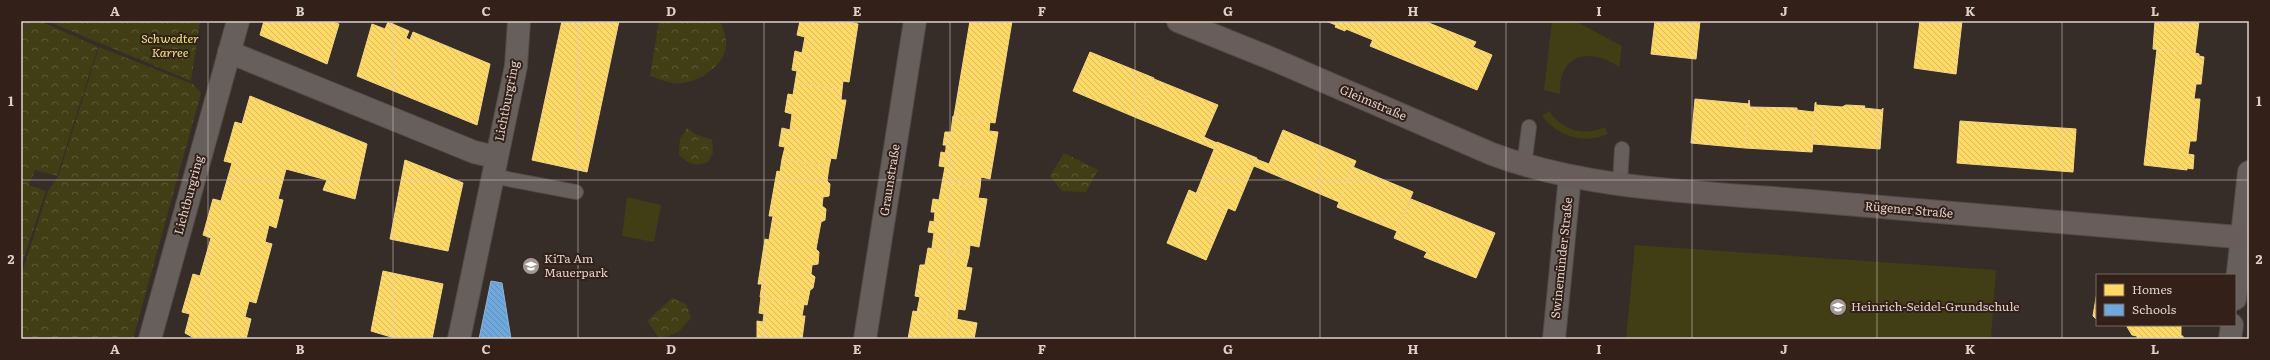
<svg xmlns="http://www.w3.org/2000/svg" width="2270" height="360" viewBox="0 0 2270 360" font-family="Literata,serif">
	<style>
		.green { fill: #413d14 }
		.park { fill: url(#park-crowns) }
		.homes { fill: url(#homes-back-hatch); stroke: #f5d785 }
		.schools { fill: url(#schools-back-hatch); stroke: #90b4d7 }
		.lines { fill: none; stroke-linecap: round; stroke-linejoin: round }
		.lane-casing { stroke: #544a46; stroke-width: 16 }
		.street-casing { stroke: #544a46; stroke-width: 24 }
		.secondary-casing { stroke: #544a46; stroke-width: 24 }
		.lane { stroke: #675f5c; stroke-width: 14 }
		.street { stroke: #675f5c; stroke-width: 22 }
		.secondary { stroke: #685d5a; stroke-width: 22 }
		.grid { fill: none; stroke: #ded1cc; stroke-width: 1; stroke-opacity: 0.55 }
		.labels { text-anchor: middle; stroke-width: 4; stroke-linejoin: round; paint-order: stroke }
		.park-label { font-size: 12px; font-style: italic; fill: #ebe783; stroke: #332019 }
		.street-label { font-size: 12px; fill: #ded1cc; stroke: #332019 }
		.poi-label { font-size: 12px; fill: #ded1cc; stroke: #332019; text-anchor: start }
		.neatline { fill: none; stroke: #ded1cc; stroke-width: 1.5 }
		.grid-label { font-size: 13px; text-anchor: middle; font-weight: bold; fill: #ded1cc }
	</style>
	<defs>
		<pattern id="park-crowns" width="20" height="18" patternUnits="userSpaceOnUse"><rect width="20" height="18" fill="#413d14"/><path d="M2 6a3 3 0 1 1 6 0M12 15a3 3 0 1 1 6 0" fill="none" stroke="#5c5835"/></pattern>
		<pattern id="homes-back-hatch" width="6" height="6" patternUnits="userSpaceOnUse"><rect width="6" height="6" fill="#ffd966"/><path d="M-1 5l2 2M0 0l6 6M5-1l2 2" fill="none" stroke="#d9ba5e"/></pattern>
		<pattern id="schools-back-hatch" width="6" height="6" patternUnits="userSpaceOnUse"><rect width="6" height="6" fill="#6fa8dc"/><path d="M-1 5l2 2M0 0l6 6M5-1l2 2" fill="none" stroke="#648eb4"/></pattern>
	</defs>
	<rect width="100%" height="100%" fill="#372d28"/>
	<g class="green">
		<path d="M1552 21 1577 22 1622 46 1619 67C1591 47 1558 53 1560 94L1544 90Z"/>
		<path d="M1549 111C1562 130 1584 137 1605 127L1608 134C1583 145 1558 136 1542 116Z"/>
		<path d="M627 197 661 205 654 242 622 236Z"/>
		<path d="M1635 245 1996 270 1991 339H1626Z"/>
	</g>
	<g class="park">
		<path d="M21 21H40L98 47 57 176 35 170 29 185 46 191 21 267Z"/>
		<path d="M47 21H200L191 81Z"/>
		<path d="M659 21H720C724 31 729 43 724 54 717 71 691 86 673 83 665 82 657 78 650 76Z"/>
		<path d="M99 47 193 84 201 93 133 339H21V276L48 191 58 177Z"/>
		<path d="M687 128 695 134 712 140 713 153 708 162C695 167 689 164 679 155L680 139Z"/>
		<path d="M1064 153 1098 170 1086 192 1062 191 1050 176Z"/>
		<path d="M672 298 686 304 691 318 678 332 660 339 647 321Z"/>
	</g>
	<g class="homes">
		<path d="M264 21H331L339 24 327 64 260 35Z"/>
		<path d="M562 21H619L587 172 532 160Z"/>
		<path d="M800 21H853V23L858 24 849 82 843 81 842 90 795 83 797 71 792 70 795 51 802 53 805 37 797 35Z"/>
		<path d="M970 21H1012L995 123 954 116Z"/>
		<path d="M1326 21H1381L1373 40 1346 29 1345 31 1335 27 1336 25Z"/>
		<path d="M1381 21H1424L1476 42 1473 47 1492 55 1477 90 1370 46Z"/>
		<path d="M1655 21H1700L1696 59 1651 54Z"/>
		<path d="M1920 21H1962L1956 74 1914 68Z"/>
		<path d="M2155 21H2199L2195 53 2153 49Z"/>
		<path d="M388 22 409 31 406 38 410 40 413 32 490 64 477 125 357 76 372 24 385 29Z"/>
		<path d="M2157 49 2195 53 2199 54V56L2204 57 2201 84H2196L2194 99H2200L2196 141H2190L2188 154 2194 155 2193 169 2187 168V170L2144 165Z"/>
		<path d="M1090 52 1154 78 1137 118 1073 91Z"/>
		<path d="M1154 79 1218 105 1204 137 1217 143 1214 149 1137 118Z"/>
		<path d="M795 83 842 90 841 100H846L836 159 831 158 829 167 782 159 785 147 779 146 782 128 790 130 792 114 785 112 788 94 793 95Z"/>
		<path d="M250 96 367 144 355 199 323 190 327 180 286 169 278 199 283 200 276 228 269 225 265 242 272 244 256 303 249 301 245 317 251 319 246 339H196L185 333 190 314 182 312 193 274 200 276 211 238 203 235 213 199 221 201 232 163 224 161 235 122 242 124Z"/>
		<path d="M1695 99 1749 104 1745 148 1691 143Z"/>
		<path d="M1749 100 1750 107 1797 108V110L1813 112 1816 110 1812 152 1745 148Z"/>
		<path d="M1816 102V105L1842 107 1846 105 1865 106 1864 108 1882 110 1883 108 1880 149 1813 144 1815 103Z"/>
		<path d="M953 116 990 122 989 131 998 132 990 179 981 177 980 188 942 183 945 167 939 166 941 152 945 153 946 149V145H943L945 132H951Z"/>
		<path d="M1960 121 2076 129 2073 172 1957 163Z"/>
		<path d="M1283 130 1356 161 1339 202 1254 166 1256 159 1269 164Z"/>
		<path d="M1217 142 1257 158 1235 211 1196 194Z"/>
		<path d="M782 159 829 167 827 181 830 184 829 196 823 197 822 206 826 209 825 220 821 222 816 249 819 252 818 264 812 265 811 274 815 277 813 288 810 290 807 305 760 297 762 284H758L765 239 769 240 773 216H769L777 171 780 172Z"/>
		<path d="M405 160 463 183 448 251 390 239Z"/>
		<path d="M1353 167 1413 192 1397 231 1337 207Z"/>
		<path d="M942 183 980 188 978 198 987 199 979 247 970 245 969 255 932 248 934 233 928 232 930 221 934 222 935 212H931L933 199 939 200Z"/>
		<path d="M1189 190 1228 208 1206 260 1167 243Z"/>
		<path d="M1411 199 1495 233 1476 278 1424 257 1427 252 1394 238Z"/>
		<path d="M928 248 969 255 966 267 972 268 965 310 958 309 957 319 917 312 920 297 915 296 920 265H925Z"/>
		<path d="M383 271 443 284 432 339H398L371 331Z"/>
		<path d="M2097 292V320L2093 316Z"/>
		<path d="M761 297 804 304 802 316H805L802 339H757V321L763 322 764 314 759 313Z"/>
		<path d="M913 311 977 323 974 339H908Z"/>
		<path d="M2126 325H2181V336H2183V339H2137V336L2132 335Z"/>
	</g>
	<path class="schools" d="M491 281 502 283 511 339H479Z"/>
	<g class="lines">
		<g class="lane-casing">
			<g id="lane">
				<path d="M1524 166 1529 127"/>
				<path d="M492 176 576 192"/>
				<path d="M1620 183 1622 149"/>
			</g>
		</g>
		<g class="street-casing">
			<g id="street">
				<path d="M229 52 474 152 495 157"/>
				<path d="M2235 299 2249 172"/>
				<path d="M150 339 238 21"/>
				<path d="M459 339 516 66 519 21"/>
				<path d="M865 339 915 21"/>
				<path d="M1554 339 1570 176"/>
				<path d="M2230 339 2232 325"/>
			</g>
		</g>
		<g class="secondary-casing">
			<path id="secondary" d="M1178 21 1270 58 1492 154C1591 191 1705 192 1810 201 1956 214 2102 227 2249 238"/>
		</g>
		<use href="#lane" class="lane"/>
		<use href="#street" class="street"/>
		<use href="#secondary" class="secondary"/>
	</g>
	<path class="grid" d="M208 21V339M393 21V339M578 21V339M764 21V339M950 21V339M1135 21V339M1320 21V339M1506 21V339M1692 21V339M1877 21V339M2062 21V339M21 180H2249"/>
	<defs>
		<g id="school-disc" transform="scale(0.9)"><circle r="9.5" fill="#a49893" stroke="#332019"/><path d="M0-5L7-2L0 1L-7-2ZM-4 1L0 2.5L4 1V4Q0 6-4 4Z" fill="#fff"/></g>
	</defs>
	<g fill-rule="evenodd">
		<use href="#school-disc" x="531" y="266"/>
		<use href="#school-disc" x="1838" y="307"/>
	</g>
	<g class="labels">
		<g class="park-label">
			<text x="170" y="43">Schwedter<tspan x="170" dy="14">Karree</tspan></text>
		</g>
		<g class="street-label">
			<text transform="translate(507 101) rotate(-79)" y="4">Lichtburgring</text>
			<text transform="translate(1373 103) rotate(23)" y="4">Gleimstraße</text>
			<text transform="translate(890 180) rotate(-81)" y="4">Graunstraße</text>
			<text transform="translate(189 195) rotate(-75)" y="4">Lichtburgring</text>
			<text transform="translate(1909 210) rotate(5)" y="4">Rügener Straße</text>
			<text transform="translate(1562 258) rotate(-84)" y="4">Swinemünder Straße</text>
		</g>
		<g class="poi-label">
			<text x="544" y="263">KiTa Am<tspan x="544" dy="14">Mauerpark</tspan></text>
			<text x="1851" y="311">Heinrich-Seidel-Grundschule</text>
		</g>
	</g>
	<rect width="2270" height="360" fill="none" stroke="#332019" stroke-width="44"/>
	<rect x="2096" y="274" width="140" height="52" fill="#332019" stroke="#776761"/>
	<rect x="2104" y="284" width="20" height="12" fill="#ffd966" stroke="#776761"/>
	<text x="2132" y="294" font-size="12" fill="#ded1cc">Homes</text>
	<rect x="2104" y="304" width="20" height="12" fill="#6fa8dc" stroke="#776761"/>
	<text x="2132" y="314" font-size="12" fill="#ded1cc">Schools</text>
	<rect x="22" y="22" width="2226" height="316" class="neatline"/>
	<g class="grid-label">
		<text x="115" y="16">A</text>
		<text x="300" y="16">B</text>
		<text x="486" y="16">C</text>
		<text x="671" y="16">D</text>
		<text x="857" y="16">E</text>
		<text x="1042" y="16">F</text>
		<text x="1228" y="16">G</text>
		<text x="1413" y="16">H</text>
		<text x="1599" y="16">I</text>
		<text x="1784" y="16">J</text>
		<text x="1970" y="16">K</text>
		<text x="2155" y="16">L</text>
		<text x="11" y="106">1</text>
		<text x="2259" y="106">1</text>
		<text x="11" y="264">2</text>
		<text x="2259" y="264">2</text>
		<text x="115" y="354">A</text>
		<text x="300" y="354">B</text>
		<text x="486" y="354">C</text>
		<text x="671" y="354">D</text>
		<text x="857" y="354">E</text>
		<text x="1042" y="354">F</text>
		<text x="1228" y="354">G</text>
		<text x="1413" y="354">H</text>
		<text x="1599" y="354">I</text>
		<text x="1784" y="354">J</text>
		<text x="1970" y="354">K</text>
		<text x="2155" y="354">L</text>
	</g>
</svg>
